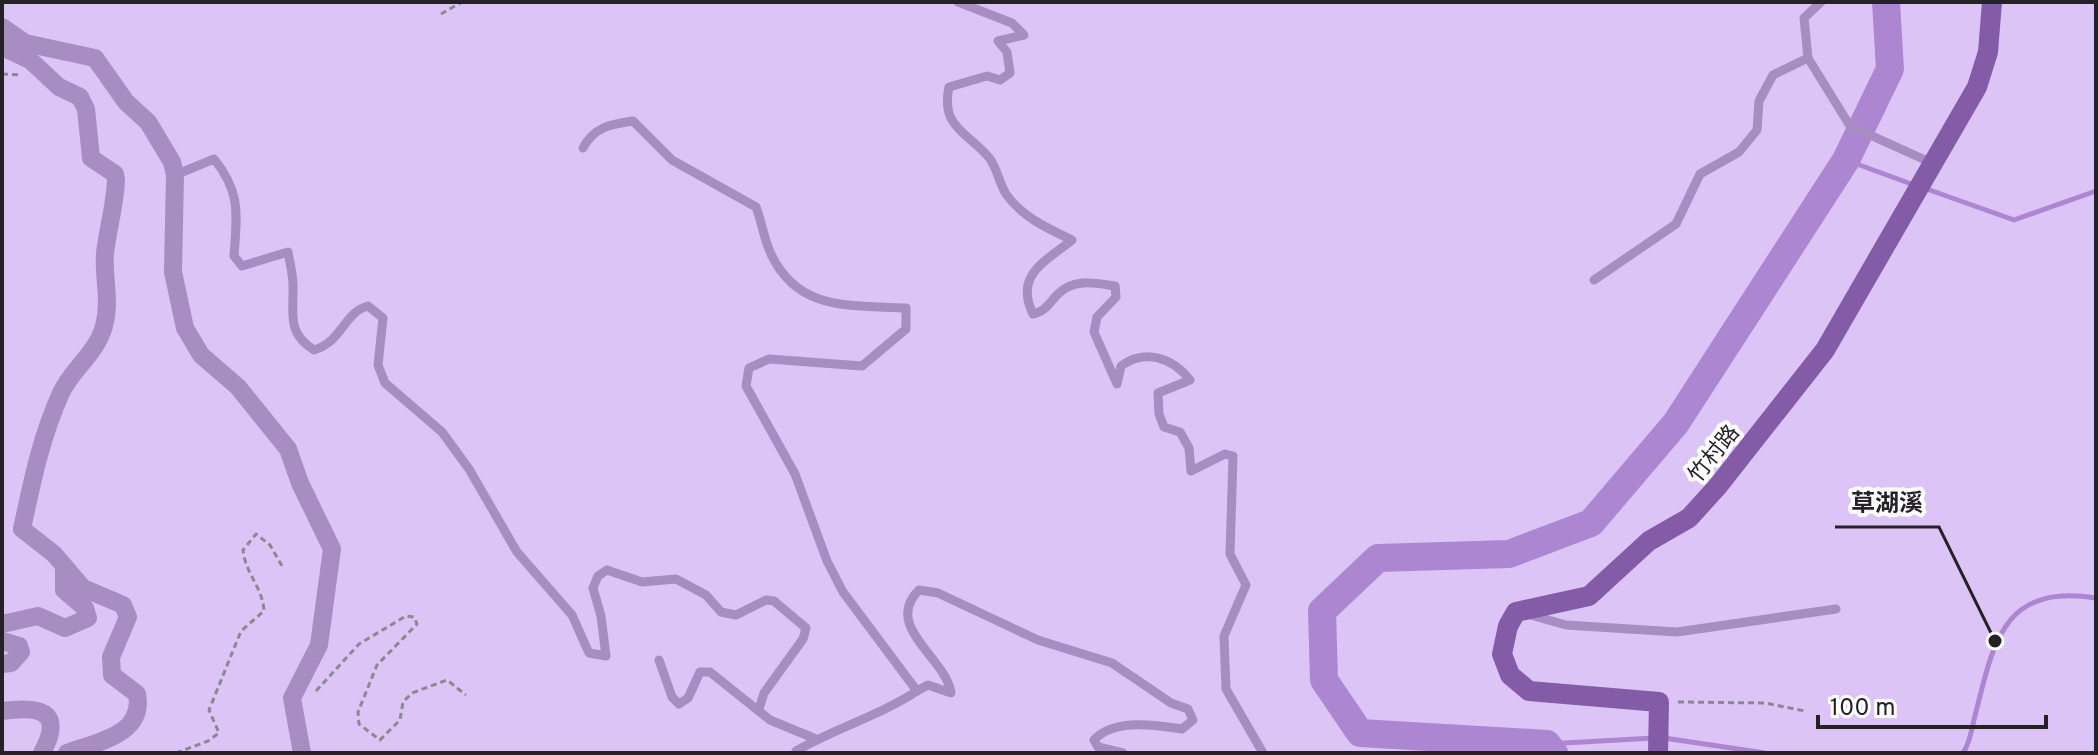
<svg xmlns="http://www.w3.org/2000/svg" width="2098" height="755" viewBox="0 0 2098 755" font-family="Overpass,'Noto Sans TC',sans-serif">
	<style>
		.green { fill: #ddc4f7 }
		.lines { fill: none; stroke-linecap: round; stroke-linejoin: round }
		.stream { stroke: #ad86d2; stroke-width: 5 }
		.river { stroke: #ad86d2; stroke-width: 28 }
		.path { stroke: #8c8890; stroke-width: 3; stroke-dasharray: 6 4; stroke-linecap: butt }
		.lane { stroke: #a78dc1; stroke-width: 9 }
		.street { stroke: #a78dc1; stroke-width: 18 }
		.secondary { stroke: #835ba6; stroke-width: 20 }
		.labels { text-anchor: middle; stroke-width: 8; stroke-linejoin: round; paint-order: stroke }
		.street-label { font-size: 22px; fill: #242226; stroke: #fff }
		.leader { fill: none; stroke: #242226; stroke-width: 3 }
		.callout-dot { fill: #242226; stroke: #fff; stroke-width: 3 }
		.callout-label { font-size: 24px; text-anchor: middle; font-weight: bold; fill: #242226; stroke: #fff; stroke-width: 8; stroke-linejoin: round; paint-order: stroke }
	</style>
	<rect width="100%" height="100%" fill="#f4effa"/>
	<rect class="green" x="2" y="2" width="2094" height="751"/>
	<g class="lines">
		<g class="stream">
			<path d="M1846 160 1914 185"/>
			<path d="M1924 188 2014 220 2096 191"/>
			<path d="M1664 738 1765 753"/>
			<path d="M1547 744 1654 738"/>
			<path d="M1963 753C1971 742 1972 725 1976 712 1994 640 2004 584 2096 598"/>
		</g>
		<path class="river" d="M1554 753 1547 744 1360 733 1324 680 1322 611 1378 558 1509 554 1591 523 1676 423 1846 160 1890 69 1886 2"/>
		<g class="path">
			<path d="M441 14 462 2"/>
			<path d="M2 74 21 75"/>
			<path d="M316 691 359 644 406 616 414 617 417 624 377 665 358 712 359 724 380 740 400 720 403 702 412 693 447 680 466 695"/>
			<path d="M1678 702 1765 703 1805 711"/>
			<path d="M176 753 208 741 219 733 209 710 241 631 264 611C263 588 245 573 243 550L256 534 270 545 282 566"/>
		</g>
		<g class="lane">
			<path d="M958 2 1012 23 1024 35 998 41 1007 52 1010 73 1000 80 987 76 949 87C940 129 970 133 990 159 997 168 999 183 1006 194 1022 217 1047 228 1072 240 1045 262 1014 275 1033 314 1045 312 1049 303 1058 294 1074 278 1095 283 1115 286L1116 297 1097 317 1094 332 1117 384 1121 366C1145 348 1173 358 1190 380L1158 393 1159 414 1164 427 1180 432 1189 448 1191 471 1225 454 1233 456 1230 554 1246 585 1224 636 1226 689 1263 753"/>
			<path d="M1808 58 1804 18 1821 2"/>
			<path d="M583 148C594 127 611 124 633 121L672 160 756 207C762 222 764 240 771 254 798 312 852 305 906 308V329L862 366 769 359 749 368 746 386 795 474 827 561 843 592 917 691C879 716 835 728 796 751L798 753"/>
			<path d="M175 175 214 159C241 192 237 214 234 256L242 266 288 252C290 263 293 275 293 285 294 313 286 333 314 350 342 342 344 312 368 306L383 318 378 365 385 383 442 432 469 469 517 552 572 615 589 653 606 656 601 616 593 588 598 576 607 570 642 582 676 579 706 595 721 612 736 615 766 600 774 601 806 628 803 639 764 693 759 709"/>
			<path d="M1594 280 1676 224 1700 174 1739 152 1757 130 1759 101 1773 75 1808 58 1850 126 1932 163"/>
			<path d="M1527 614 1566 625 1677 632 1836 609"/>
			<path d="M659 660 672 697 679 704 688 698 700 672H710L770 720 816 739"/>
			<path d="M917 691 928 685 951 693C947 659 882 626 919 590L938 593 1038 640 1112 663 1171 703 1188 709 1193 720 1182 729C1156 725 1114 718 1094 740L1098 747 1123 753"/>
		</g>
		<g class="street">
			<path d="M2 27 25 43 95 58 126 102 148 122 172 162 175 175 173 272 185 328 201 355 238 387 288 449 300 483 332 549 319 645 292 698 302 753"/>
			<path d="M2 47 30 60 59 87 80 97 86 109 91 158 115 174 116 180C115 205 108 228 105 253 103 278 111 300 104 326 97 353 72 369 61 393 41 437 32 482 22 529L54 554 83 588 123 605 128 617 111 657 112 675 137 694C145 735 97 742 67 753"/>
			<path d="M2 624 38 616 65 628 88 618 85 608 64 590V567"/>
			<path d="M2 641 19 646 21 652 11 663 2 664"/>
			<path d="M2 711C39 706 65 710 42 753"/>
		</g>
		<path class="secondary" d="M1658 753 1659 702 1529 691 1510 675 1502 654 1508 626 1516 612 1589 596 1649 541 1689 518 1718 486 1825 350 1977 87 1988 52 1992 2"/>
	</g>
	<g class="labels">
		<g class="street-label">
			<text transform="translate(1713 453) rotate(-51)" y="8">竹村路</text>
		</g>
	</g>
	<path class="leader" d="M1995 641L1939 527H1835"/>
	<circle class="callout-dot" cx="1995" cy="641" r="8"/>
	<g class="callout-label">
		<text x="1887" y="511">草湖溪</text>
	</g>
	<rect width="2098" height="755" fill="none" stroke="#242226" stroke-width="8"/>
	<path d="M1818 715v12h228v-12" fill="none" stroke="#242226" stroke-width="4"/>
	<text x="1830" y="715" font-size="24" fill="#242226" stroke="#ffffff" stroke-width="6" paint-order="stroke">100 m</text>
</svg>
